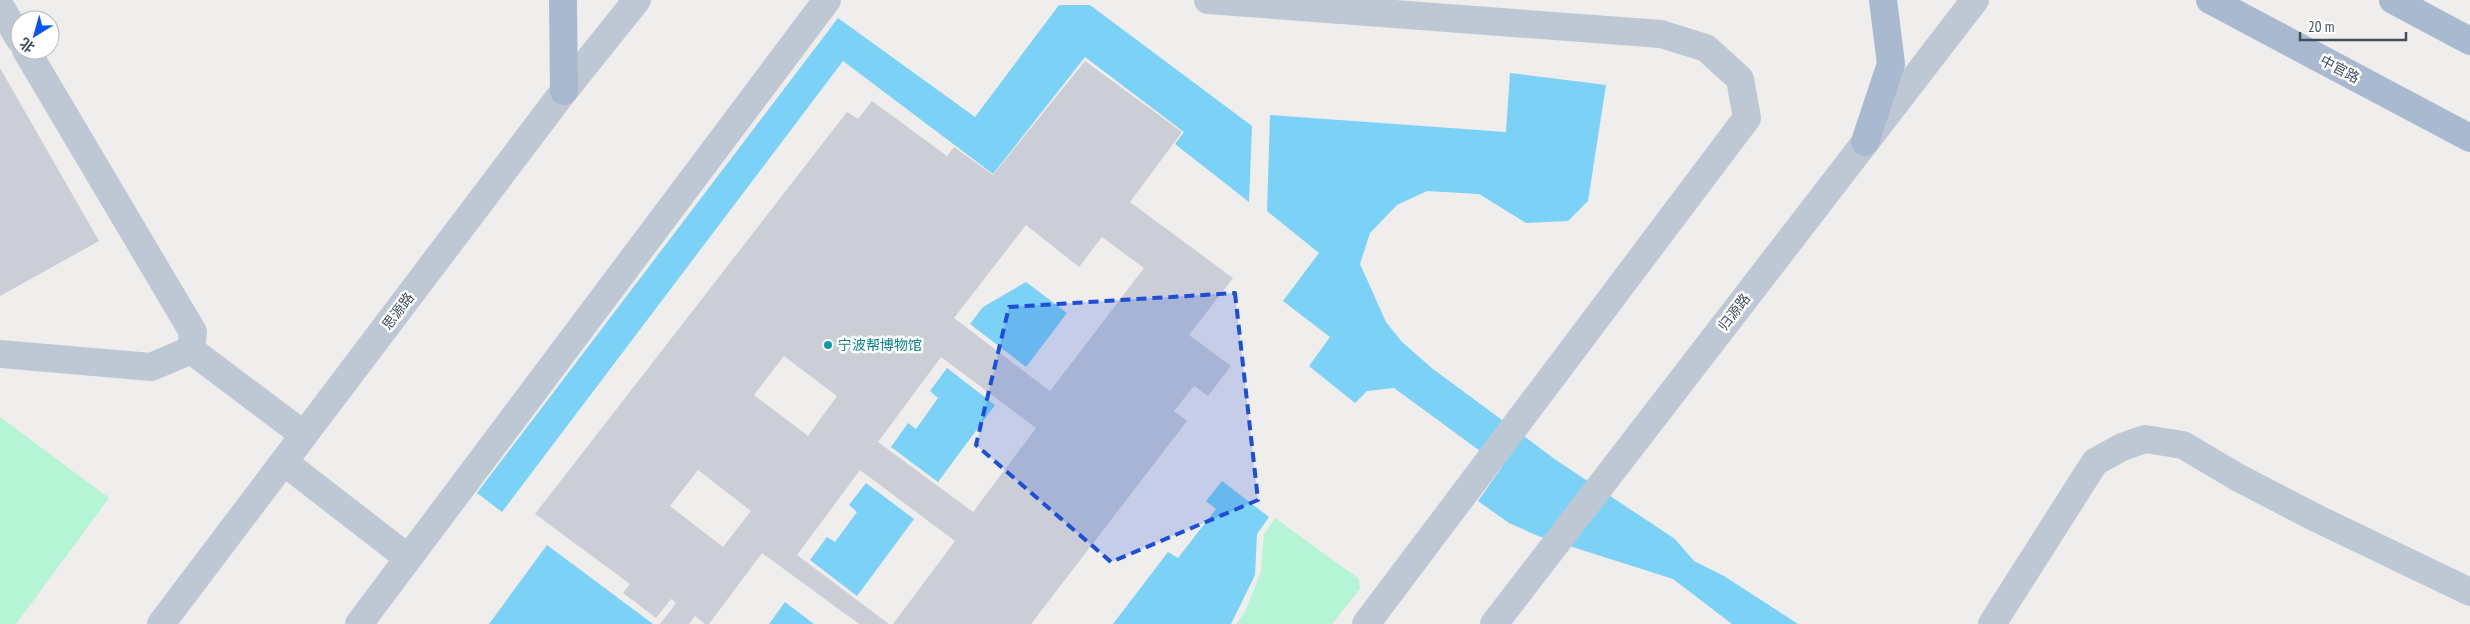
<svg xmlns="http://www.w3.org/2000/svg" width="2470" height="624" viewBox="0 0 2470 624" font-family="'PT Sans Narrow','Noto Sans SC',sans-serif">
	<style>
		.green { fill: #b5f4d4 }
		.water { fill: #7cd1f6 }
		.building { fill: #cbced6; fill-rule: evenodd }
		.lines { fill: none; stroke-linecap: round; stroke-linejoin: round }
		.minor { stroke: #bec8d4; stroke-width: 28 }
		.major { stroke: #a9b9d0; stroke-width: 28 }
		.marked { fill: #1d4ed8; fill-opacity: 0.2; stroke: #1d4ed8; stroke-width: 4; stroke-dasharray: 10 6; stroke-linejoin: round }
		.culture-dot { fill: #0f9aa8; stroke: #fff; stroke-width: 2 }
		.labels { text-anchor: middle; stroke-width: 5; stroke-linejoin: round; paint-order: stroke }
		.street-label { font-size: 14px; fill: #434e5d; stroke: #fff }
		.culture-label { font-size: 14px; fill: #0d838f; stroke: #fff; text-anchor: start }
	</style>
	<rect width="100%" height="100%" fill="#f0eded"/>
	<g class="green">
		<path d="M0 417 109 498 16 624H0Z"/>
		<path d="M1275 518 1359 579 1360 589 1332 624H1236L1245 612 1261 572 1264 534Z"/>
	</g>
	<g class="water">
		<path d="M1059 5H1090L1252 126 1249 202 1175 144 1184 132 1085 57 993 174 843 61 502 512 477 493 838 18 975 117Z"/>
		<path d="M1510 73 1606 85 1588 201 1568 221 1526 223 1479 194 1427 191 1397 205 1370 233 1360 264 1386 322 1402 342 1433 369 1556 460 1675 539 1694 561 1724 576 1798 624H1732L1673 579 1538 536 1509 523 1478 501 1502 467 1394 388 1367 391 1355 403 1309 366 1330 337 1283 301 1319 253 1267 211 1270 115 1506 132Z"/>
		<path d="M1026 282 1067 313 1026 367 970 324 983 307Z"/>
		<path d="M947 368 995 405 938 482 891 447 908 423 916 429 938 398 930 391Z"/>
		<path d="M1222 481 1269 517 1257 534 1255 575 1231 624H1113L1168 552 1178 558 1216 509 1206 501Z"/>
		<path d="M866 483 914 519 857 596 810 560 827 537 835 542 857 512 849 505Z"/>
		<path d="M547 545 653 624H489Z"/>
		<path d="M785 602 814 624H769Z"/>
	</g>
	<g class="building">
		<path d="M1085 61 1182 132 1130 202 1233 278 1189 335 1231 366 1208 396 1194 386 1174 411 1187 421 1031 624H893L955 541 860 470 797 555 889 624H859L762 553 709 624H705L695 616 689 624H660L676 603 671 599 656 618 623 593 630 584 535 514 847 112 858 119 872 101 947 156 954 147 993 175ZM1026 225 1079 267 1102 237 1144 268 1050 391 954 318ZM784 356 837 396 808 436 754 395ZM941 357 1036 428 973 512 878 442ZM698 470 751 511 723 547 670 506Z"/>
		<path d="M0 68 99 241 0 296Z"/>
	</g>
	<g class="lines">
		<g class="minor">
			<path d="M1208 0 1661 34 1706 48 1740 79 1747 118 1366 624"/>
			<path d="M0 6 20 40"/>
			<path d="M191 350 304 435"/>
			<path d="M0 354 151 367 191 350 193 332 26 50"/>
			<path d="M284 462 408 558"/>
			<path d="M161 624 564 91 637 0"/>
			<path d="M359 624 827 0"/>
			<path d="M1494 624 1975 0"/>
			<path d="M1992 624 2095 462 2122 447 2145 439 2183 445 2237 477 2318 519 2470 592"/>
		</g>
		<g class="major">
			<path d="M563 0 564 91"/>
			<path d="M2210 0 2470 138"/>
			<path d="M2393 0 2470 41"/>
			<path d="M1865 142 1891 64 1883 0"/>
		</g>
	</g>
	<path class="marked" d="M1235 293 1258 500 1111 562 976 445 1009 307Z"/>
	<circle class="culture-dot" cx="828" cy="345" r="5"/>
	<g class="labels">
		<g class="street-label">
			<text transform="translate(2340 69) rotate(28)" y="5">中官路</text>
			<text transform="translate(398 311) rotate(-53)" y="5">思源路</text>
			<text transform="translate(1734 312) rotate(-52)" y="5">归源路</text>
		</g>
		<g class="culture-label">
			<text x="838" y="350">宁波帮博物馆</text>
		</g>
	</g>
	<g transform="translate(35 35) rotate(217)"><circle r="24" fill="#ffffff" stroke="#b4b8be"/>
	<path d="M0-4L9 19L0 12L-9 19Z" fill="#0354f4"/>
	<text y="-8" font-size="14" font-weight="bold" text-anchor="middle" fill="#434e5d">北</text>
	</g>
	<path d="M2300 32v8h106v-8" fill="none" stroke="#434e5d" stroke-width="2.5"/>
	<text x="2308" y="32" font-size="15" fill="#434e5d" stroke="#ffffff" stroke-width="4" paint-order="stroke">20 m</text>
</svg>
